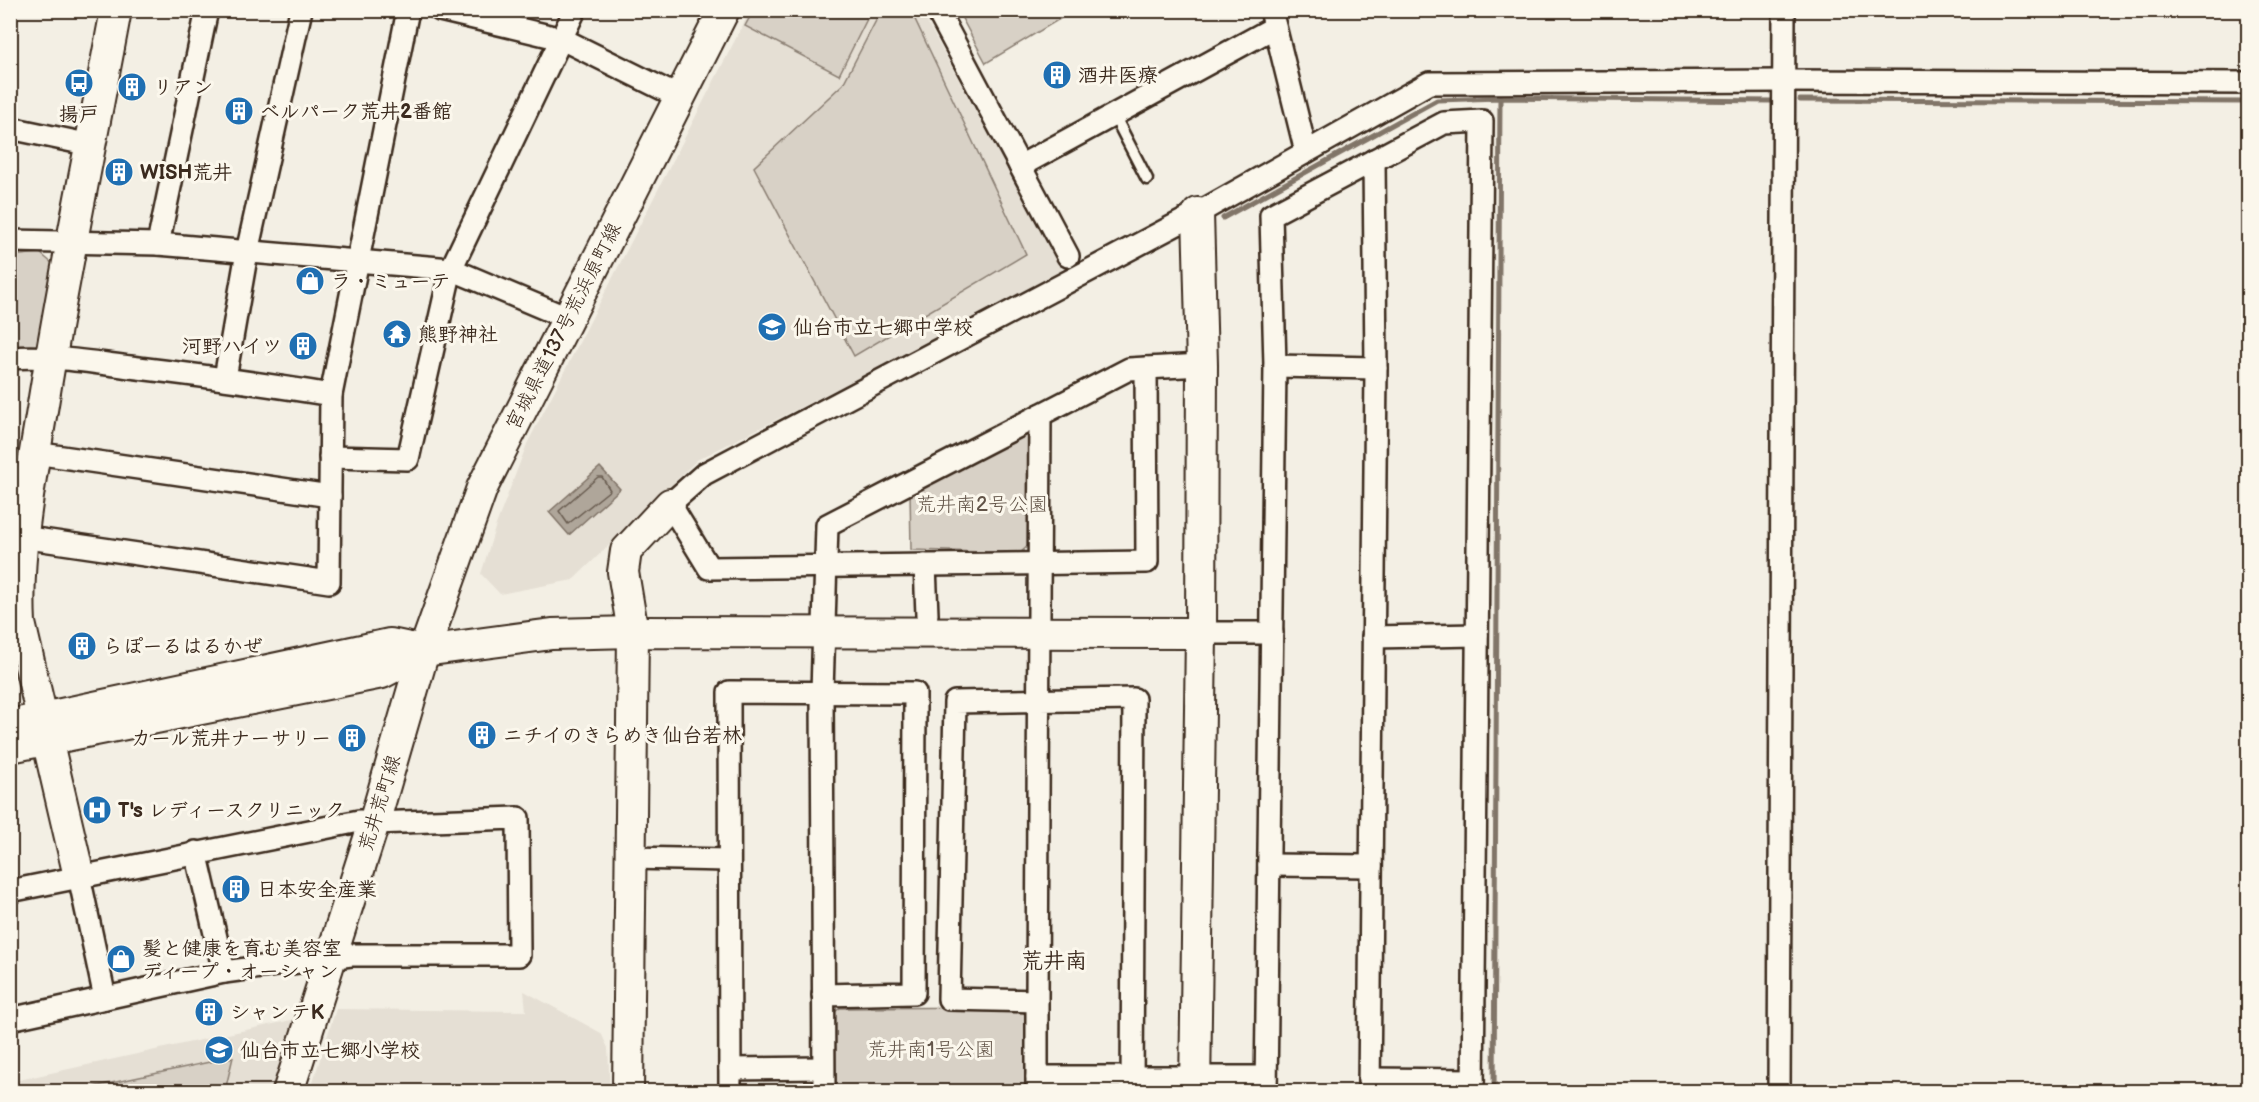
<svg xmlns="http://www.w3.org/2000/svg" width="2259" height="1102" viewBox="0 0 2259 1102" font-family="'Balsamiq Sans','Klee One',sans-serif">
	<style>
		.built { fill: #e5dfd4 }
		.green { fill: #d8d1c6; stroke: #8a7e72; stroke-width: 1.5 }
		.water { fill: #afa69a; stroke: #817468; stroke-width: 1.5 }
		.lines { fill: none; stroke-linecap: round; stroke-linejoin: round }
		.shore { stroke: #695c50; stroke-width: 1.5 }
		.stream { stroke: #817468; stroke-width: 5 }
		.lane-casing { stroke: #3b2a1e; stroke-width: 15 }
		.street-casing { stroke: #3b2a1e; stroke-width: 26 }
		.secondary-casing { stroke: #3b2a1e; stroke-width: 34 }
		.lane { stroke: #fbf7ec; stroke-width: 10 }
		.street { stroke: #fbf7ec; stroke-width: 21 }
		.secondary { stroke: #fbf7ec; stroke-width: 30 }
		.labels { text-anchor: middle; stroke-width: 6; stroke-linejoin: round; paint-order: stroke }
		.poi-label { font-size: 20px; font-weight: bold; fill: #3b2a1e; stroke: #fbf7ec; text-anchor: start }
		.street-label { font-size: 20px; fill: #3b2a1e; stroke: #fbf7ec }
		.park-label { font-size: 20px; fill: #625448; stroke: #fbf7ec }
		.quarter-label { font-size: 22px; font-weight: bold; fill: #3b2a1e; stroke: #fbf7ec }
	</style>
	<rect width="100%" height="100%" fill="#f3efe4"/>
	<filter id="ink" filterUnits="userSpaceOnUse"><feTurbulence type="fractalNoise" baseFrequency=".0167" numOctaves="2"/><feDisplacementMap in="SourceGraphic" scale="12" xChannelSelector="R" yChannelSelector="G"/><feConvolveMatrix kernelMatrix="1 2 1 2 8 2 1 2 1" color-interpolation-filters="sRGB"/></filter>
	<g filter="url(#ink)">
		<g class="built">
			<path d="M750 11H921L1064 273 697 460 573 580 500 594 481 574 496 525 527 444Z"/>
			<path d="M524 991 601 1033 608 1048 610 1091H310L336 1009 526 1011Z"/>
			<path d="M296 1019 272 1091 11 1092 10 1082Z"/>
		</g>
		<g class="green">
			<path d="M753 11V10L871 11 839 75 745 26Z"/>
			<path d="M881 11H911L1026 254 854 356 754 167 843 84Z"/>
			<path d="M958 11H1060L1063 17 986 63Z"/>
			<path d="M40 253 53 264 42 344 33 351 11 353V256Z"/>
			<path d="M1021 429 1029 434 1030 544 1020 553 911 550 910 491Z"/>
			<path d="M1017 1007 1029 1018 1031 1091H831V1015L840 1008Z"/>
			<path d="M233 1057 225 1091H74Z"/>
		</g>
		<path class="water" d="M600 467 620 489 569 535 549 512Z"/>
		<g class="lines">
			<path class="shore" d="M598 477H602L610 490 568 524 559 511Z"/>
			<g class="stream">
				<path d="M1800 100 2248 102"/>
				<path d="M1223 218 1437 100 1500 98 1772 101"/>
				<path d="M1494 1092 1500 98"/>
			</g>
			<g class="lane-casing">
				<path id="lane" d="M1114 115 1147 179"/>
			</g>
			<g class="street-casing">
				<g id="street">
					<path d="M440 10 562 39 679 97"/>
					<path d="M937 10 1068 256"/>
					<path d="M1271 10 1306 152"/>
					<path d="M10 128 91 145"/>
					<path d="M1020 166 1275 27"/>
					<path d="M10 241 158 244 451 269 567 318"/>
					<path d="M158 244 207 10"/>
					<path d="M10 358C50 355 90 362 130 367 197 375 264 384 331 395"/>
					<path d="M1202 365 1146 368 1147 562 709 568 670 504 704 474 1198 213 1429 83 1783 81 2248 83"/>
					<path d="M1275 366 1376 368"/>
					<path d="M225 378 247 252 301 10"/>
					<path d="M35 453 330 496"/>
					<path d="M330 457 408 459 451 269 575 10"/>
					<path d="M22 537 329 582 331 395 408 10"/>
					<path d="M925 565 927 615"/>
					<path d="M1201 633H1272"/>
					<path d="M1373 637 1477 635"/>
					<path d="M196 852 224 972"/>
					<path d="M630 858 728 860"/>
					<path d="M1269 865 1371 866"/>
					<path d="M79 876 105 998"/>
					<path d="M10 891 359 821 374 823 518 818 519 955H351L224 972 10 1019"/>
					<path d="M1037 1001V1092"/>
					<path d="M730 1069 823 1068"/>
					<path d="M1037 1077H1266"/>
					<path d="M1369 1079 1473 1080"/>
					<path d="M730 1092 729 692 915 693 914 993 823 995"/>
					<path d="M824 1092 822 692 827 525 1040 415"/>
					<path d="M1132 1092 1134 699 955 702 949 999 1037 1001 1040 415 1129 369 1146 368"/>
					<path d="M1266 1092 1275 366 1271 215 1444 123 1482 121 1473 1092"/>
					<path d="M1369 1092 1376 368 1374 160"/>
					<path d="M1779 1092 1784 10"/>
				</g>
			</g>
			<g class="secondary-casing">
				<g id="secondary">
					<path d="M10 725 390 644 424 651"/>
					<path d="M10 747 382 673 424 651 552 634 633 632 1201 633 1202 365 1198 213"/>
					<path d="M79 876 20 623C16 547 32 473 44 398 65 268 92 140 116 10"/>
					<path d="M288 1092 374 823 424 651 482 488 724 10"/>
					<path d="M628 1092 633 632 623 572 626 551 670 504"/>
					<path d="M1195 1092 1201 633"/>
				</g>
			</g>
			<use href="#lane" class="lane"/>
			<use href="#street" class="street"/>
			<use href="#secondary" class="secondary"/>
		</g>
	</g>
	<defs>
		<g id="building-disc" transform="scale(1.5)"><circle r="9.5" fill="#1f6fb2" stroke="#fbf7ec"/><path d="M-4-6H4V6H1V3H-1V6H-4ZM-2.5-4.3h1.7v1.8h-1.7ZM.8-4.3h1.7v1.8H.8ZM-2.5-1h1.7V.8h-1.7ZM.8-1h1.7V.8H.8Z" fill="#fff"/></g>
		<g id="bus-disc" transform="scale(1.5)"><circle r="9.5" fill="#1f6fb2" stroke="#fbf7ec"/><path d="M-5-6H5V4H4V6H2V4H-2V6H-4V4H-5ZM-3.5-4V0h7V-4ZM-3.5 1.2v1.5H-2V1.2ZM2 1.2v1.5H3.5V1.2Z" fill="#fff"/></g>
		<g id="shop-disc" transform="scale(1.5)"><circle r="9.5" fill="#1f6fb2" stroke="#fbf7ec"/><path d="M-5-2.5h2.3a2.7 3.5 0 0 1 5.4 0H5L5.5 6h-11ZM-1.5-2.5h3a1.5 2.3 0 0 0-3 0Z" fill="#fff"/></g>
		<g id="school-disc" transform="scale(1.5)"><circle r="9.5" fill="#1f6fb2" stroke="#fbf7ec"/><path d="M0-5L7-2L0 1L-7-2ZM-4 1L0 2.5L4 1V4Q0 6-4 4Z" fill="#fff"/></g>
		<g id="temple-disc" transform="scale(1.5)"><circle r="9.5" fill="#1f6fb2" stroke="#fbf7ec"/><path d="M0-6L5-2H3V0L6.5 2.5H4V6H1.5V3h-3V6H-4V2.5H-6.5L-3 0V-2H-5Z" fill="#fff"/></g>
		<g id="hospital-disc" transform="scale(1.5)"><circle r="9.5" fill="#1f6fb2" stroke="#fbf7ec"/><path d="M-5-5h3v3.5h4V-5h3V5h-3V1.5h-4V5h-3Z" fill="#fff"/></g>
	</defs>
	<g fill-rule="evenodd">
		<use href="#building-disc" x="1057" y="75"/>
		<use href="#bus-disc" x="79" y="83"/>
		<use href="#building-disc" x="132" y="87"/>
		<use href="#building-disc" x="239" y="111"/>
		<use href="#building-disc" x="119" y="172"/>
		<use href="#shop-disc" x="310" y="281"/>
		<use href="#school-disc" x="772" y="327"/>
		<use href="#temple-disc" x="397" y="334"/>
		<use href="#building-disc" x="303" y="346"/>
		<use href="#building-disc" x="82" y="646"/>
		<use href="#building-disc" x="482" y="735"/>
		<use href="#building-disc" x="352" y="738"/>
		<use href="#hospital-disc" x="97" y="810"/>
		<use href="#building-disc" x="236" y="889"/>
		<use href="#shop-disc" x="121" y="959"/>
		<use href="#building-disc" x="209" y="1012"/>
		<use href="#school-disc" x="219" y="1050"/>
	</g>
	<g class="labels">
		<g class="poi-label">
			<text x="1078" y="82">酒井医療</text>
			<text x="153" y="94">リアン</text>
			<text x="260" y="118">ベルパーク荒井2番館</text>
			<text x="79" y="121" text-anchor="middle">揚戸</text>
			<text x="140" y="179">WISH荒井</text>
			<text x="331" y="288">ラ・ミューテ</text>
			<text x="793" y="334">仙台市立七郷中学校</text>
			<text x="418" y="341">熊野神社</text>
			<text x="282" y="353" text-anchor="end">河野ハイツ</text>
			<text x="103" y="653">らぽーるはるかぜ</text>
			<text x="503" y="742">ニチイのきらめき仙台若林</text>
			<text x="331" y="745" text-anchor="end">カール荒井ナーサリー</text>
			<text x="118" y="817">T's レディースクリニック</text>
			<text x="257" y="896">日本安全産業</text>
			<text x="142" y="955">髪と健康を育む美容室<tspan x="142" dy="23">ディープ・オーシャン</tspan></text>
			<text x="230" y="1019">シャンテK</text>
			<text x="240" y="1057">仙台市立七郷小学校</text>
		</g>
		<g class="street-label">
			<text transform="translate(563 326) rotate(-63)" y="7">宮城県道137号荒浜原町線</text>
			<text transform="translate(379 803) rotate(-73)" y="7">荒井荒町線</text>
		</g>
		<g class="park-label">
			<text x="982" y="511">荒井南2号公園</text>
			<text x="931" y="1056">荒井南1号公園</text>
		</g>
		<g class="quarter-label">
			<text x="1054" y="968">荒井南</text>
		</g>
	</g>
	<rect width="2259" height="1102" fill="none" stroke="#fbf7ec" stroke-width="36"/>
	<rect x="18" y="18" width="2223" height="1066" fill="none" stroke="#3b2a1e" stroke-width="2" filter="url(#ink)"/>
</svg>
